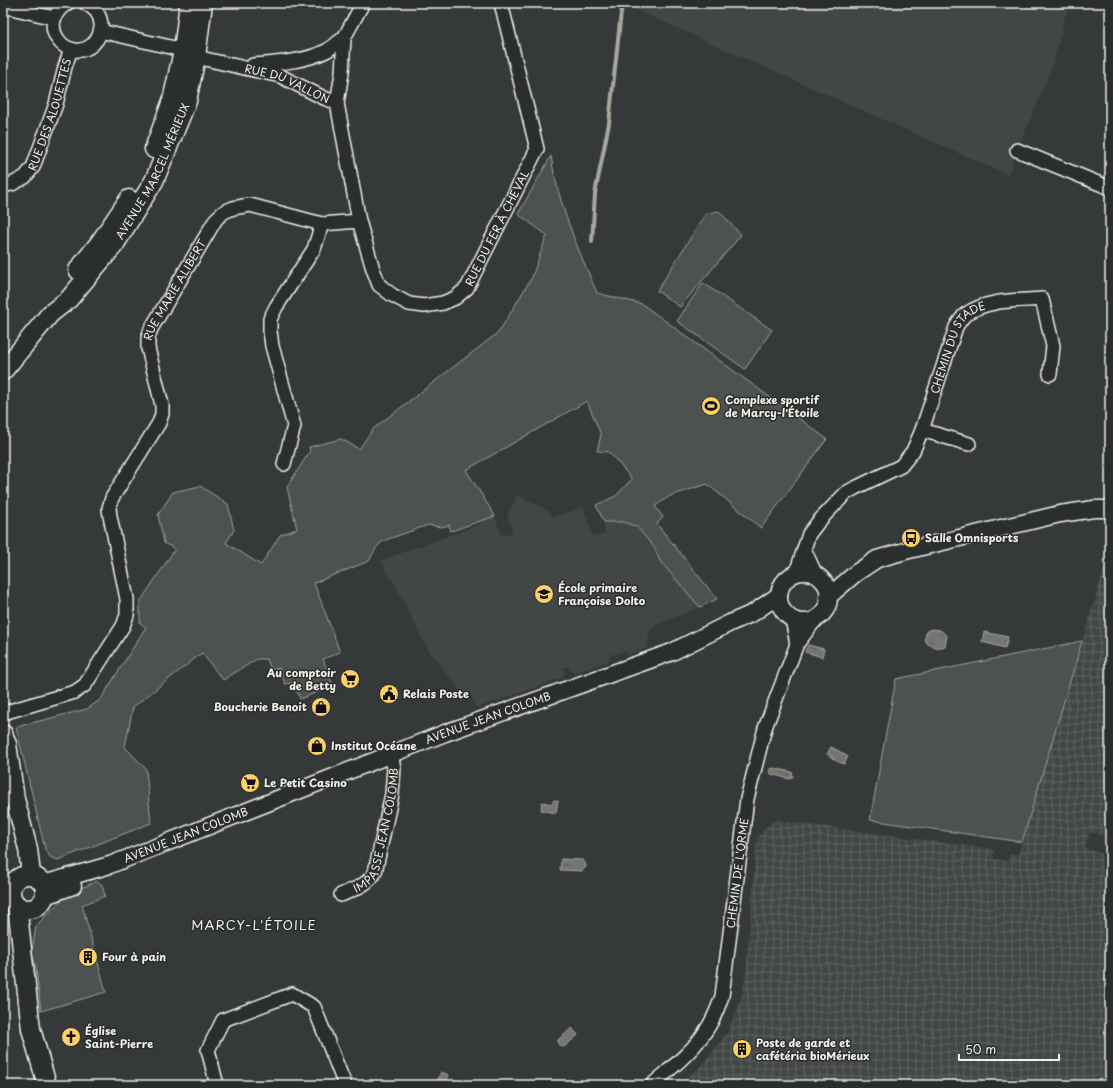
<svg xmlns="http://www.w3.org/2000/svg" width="1113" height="1088" viewBox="0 0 1113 1088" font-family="'Playpen Sans',sans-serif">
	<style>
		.built { fill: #434645 }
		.industrial { fill: url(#industrial-grid) }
		.green { fill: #4e514f; stroke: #a1a19c }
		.water { fill: url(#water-ripples); stroke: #a8a7a1 }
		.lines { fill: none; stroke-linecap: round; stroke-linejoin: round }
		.stream { stroke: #a8a7a1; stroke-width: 4 }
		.minor-casing { stroke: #f4f1e8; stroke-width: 16 }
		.tertiary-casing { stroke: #f4f1e8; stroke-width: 19 }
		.secondary-casing { stroke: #f4f1e8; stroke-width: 21 }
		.minor { stroke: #2a2d2e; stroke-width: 13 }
		.tertiary { stroke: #2a2d2e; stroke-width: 16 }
		.secondary { stroke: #2a2d2e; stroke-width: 18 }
		.labels { text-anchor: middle; stroke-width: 3; stroke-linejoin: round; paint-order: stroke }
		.street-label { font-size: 11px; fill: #f4f1e8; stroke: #2a2d2e }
		.poi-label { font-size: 11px; font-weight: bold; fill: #f4f1e8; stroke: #2a2d2e; text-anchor: start }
		.quarter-label { font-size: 13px; letter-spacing: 1px; fill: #f4f1e8; stroke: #2a2d2e }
	</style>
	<defs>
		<pattern id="industrial-grid" width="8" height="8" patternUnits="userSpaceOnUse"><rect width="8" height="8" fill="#434645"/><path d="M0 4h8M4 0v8" fill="none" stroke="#5f6160"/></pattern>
		<pattern id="water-ripples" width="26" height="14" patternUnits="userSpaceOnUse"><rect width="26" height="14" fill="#757572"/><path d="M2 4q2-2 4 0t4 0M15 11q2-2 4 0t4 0" fill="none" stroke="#5f5e5c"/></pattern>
	</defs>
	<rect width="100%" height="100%" fill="#363939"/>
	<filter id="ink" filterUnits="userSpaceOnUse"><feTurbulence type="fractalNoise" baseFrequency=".025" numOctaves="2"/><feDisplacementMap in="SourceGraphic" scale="8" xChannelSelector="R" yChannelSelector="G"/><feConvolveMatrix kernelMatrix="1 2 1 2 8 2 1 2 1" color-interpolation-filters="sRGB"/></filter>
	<g filter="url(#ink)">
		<g class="built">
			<path d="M628 3H1069L1053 64 1008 175 652 17 628 6Z"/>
			<path d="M517 495 549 511 552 517 583 507 593 537 605 534 604 522H624L637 527 654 547 660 561 700 607 654 626 650 630 647 648 628 655 624 651 609 656 610 660 576 673 571 671 568 666 563 668 565 672 562 678 476 708 471 693 464 696 427 648 394 582 386 572 382 560 481 524V521L495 516 501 536 513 532 507 515Z"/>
		</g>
		<path class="industrial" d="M1110 549V838L1090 832 1085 848 1110 856V1085H678L699 1068 712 1053 727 1033 740 1003 746 973 752 896 757 838 767 826 775 820 992 849 994 851 993 859 1008 861 1010 855 1019 853Z"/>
		<g class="green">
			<path d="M551 156C558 204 578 249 597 293L642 304 827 439 761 528 707 484 670 496 655 506 663 517 657 524 717 599 700 607 660 561 654 547 637 527 624 522H604L596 505 616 496 632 479 609 452 597 451 601 435 587 401 466 470 495 516 451 531 449 525 441 527 428 525 383 541 376 548 369 561 314 583 340 652 323 659 333 686 300 699 294 683 285 684 279 668 272 670 266 659H257L223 680 202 653 133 707 125 747 146 769 151 823 58 860 50 857 45 849 16 727 87 709 101 699 146 627 140 623V602L175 549 164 543 158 515 173 492 200 486 228 504 234 530 226 543 261 565 280 535 297 529 287 487 310 451 309 447 341 439 359 449 373 429 499 332 532 277 547 235 518 214Z"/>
			<path d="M719 211 741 235 680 307 657 291 706 213Z"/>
			<path d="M703 283 772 330 745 369 677 321Z"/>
			<path d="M1082 641 1022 842 870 820 896 679Z"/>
			<path d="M97 881 102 885 105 896 82 905 106 992 41 1011 36 969 32 951 36 926 66 895Z"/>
		</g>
		<g class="water">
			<path d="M931 629 940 630 947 636 945 646C937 649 930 647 924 640L927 631Z"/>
			<path d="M984 632 1008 637 1005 648 982 642Z"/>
			<path d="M808 645 824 649 822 657 805 652Z"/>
			<path d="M831 747 839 751 848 757 844 764 837 761 827 754Z"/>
			<path d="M773 768 792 772 793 776 792 778 789 779 771 774 769 770Z"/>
			<path d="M554 800 558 801 556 813 541 810 542 802 552 804Z"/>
			<path d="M561 859 583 860 586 865V867L582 871 560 870Z"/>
			<path d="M572 1028 578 1035 564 1047 560 1046 558 1044V1040Z"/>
			<path d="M441 1072 449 1075 445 1085H436Z"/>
		</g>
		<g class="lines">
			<path class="stream" d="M592 241 595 194 609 123 622 3"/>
			<g class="minor-casing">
				<g id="minor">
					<path d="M68 3C33 24 68 66 93 44 98 39 102 32 101 24 100 14 95 8 85 3"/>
					<path id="s1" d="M363 3 344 38 342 73 337 103 359 221 373 269 379 285 392 295 409 304 424 306 443 303 455 298 467 288 537 149 501 3"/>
					<path d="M3 6 54 18"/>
					<path id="s2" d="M100 31 170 47 183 51 196 57 280 76 324 98 337 103"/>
					<path d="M253 65C277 63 304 62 326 51 332 48 338 42 344 38"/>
					<path d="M1017 150 1110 188"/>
					<path id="s3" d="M3 186 12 184 25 177 33 167 56 104 65 67 71 49"/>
					<path d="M922 430 969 444"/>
					<path d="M284 464 294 426 272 346 270 331V319L276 307 314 249 322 224"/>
					<path d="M804 549 816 575"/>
					<path id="s4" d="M796 573 809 534 819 521 846 493 855 488 901 466 913 451 922 430 956 327C959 322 962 317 966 314 987 299 1018 301 1042 299L1053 346 1050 374"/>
					<path d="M792 619 797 644"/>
					<path id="s5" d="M3 713 75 692 85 685 123 626 127 615V599L110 516 109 508 112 498 159 423 162 414V405L148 348V338L151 329 216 219 224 212 233 208 250 205 322 224 359 221"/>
					<path d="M3 893H10"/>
					<path id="s6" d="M341 895C354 889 368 885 375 872L392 794 394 768 391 755"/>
					<path d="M217 1085 208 1050 223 1020 292 994 314 1007 345 1085"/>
					<path id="s7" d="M652 1085C670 1069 692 1052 705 1032 713 1021 718 1008 722 996L747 799 765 728 797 644 816 619"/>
				</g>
			</g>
			<g class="tertiary-casing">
				<g id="tertiary">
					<circle cx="804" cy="597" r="25"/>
					<path d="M828 597 856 573 877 559 905 551 1060 514 1094 509H1110"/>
					<path id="s8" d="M43 883 54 881 110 865 445 733 672 652 730 623 753 613 779 595"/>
					<path d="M45 896 73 886"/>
				</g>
			</g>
			<g class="secondary-casing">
				<g id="secondary">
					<path d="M154 149 172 101 183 51 189 3"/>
					<path d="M78 270 100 242 129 199"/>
					<path id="s9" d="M3 371 50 314 69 299 115 244 154 181 187 101 196 57 203 3"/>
					<path d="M3 734 7 744 15 799 28 849 31 875"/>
					<circle cx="28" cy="892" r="17"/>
					<path d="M17 905 31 1029 47 1085"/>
				</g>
			</g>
			<use href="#minor" class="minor"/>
			<use href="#tertiary" class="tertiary"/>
			<use href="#secondary" class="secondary"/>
		</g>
	</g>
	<defs>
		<g id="stadium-disc" transform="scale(1)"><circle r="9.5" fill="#ffd166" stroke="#2a2d2e"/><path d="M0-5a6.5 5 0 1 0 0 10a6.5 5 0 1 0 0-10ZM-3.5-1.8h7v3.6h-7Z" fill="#111"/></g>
		<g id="bus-disc" transform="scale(1)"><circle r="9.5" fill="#ffd166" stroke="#2a2d2e"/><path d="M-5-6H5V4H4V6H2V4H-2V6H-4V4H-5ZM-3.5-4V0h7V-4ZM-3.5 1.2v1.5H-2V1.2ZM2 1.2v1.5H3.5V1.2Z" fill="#111"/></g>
		<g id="school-disc" transform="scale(1)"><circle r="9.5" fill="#ffd166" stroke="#2a2d2e"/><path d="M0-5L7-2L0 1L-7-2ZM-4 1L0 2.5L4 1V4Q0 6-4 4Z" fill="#111"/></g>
		<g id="supermarket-disc" transform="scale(1)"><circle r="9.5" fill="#ffd166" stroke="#2a2d2e"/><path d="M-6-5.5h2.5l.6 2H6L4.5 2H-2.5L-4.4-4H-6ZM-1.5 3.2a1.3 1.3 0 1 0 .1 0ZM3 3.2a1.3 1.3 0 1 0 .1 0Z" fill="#111"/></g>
		<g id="civic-disc" transform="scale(1)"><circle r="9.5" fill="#ffd166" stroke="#2a2d2e"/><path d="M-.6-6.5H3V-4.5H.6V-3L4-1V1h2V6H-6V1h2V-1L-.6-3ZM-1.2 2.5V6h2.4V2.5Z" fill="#111"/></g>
		<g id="shop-disc" transform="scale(1)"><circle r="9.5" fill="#ffd166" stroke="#2a2d2e"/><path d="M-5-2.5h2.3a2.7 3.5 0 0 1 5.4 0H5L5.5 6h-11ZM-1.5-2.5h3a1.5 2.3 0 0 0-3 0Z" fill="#111"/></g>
		<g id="building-disc" transform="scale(1)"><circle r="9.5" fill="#ffd166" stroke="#2a2d2e"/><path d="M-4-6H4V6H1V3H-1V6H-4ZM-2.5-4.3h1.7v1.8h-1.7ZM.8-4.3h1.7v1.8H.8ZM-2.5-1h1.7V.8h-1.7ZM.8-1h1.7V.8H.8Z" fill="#111"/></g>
		<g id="church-disc" transform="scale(1)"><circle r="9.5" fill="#ffd166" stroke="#2a2d2e"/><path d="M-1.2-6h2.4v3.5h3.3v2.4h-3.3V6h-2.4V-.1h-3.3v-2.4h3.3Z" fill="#111"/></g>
	</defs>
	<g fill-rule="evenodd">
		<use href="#stadium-disc" x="711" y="406"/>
		<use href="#bus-disc" x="911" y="538"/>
		<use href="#school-disc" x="544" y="594"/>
		<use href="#supermarket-disc" x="350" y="679"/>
		<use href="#civic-disc" x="389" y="694"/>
		<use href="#shop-disc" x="321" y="707"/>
		<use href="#shop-disc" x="317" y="746"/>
		<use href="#supermarket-disc" x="250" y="783"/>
		<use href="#building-disc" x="88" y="957"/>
		<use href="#church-disc" x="71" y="1037"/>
		<use href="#building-disc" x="742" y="1049"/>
	</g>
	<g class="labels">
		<g class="street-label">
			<text dy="4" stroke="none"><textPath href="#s2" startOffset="195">RUE DU VALLON</textPath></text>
			<text dy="4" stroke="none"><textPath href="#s3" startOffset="92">RUE DES ALOUETTES</textPath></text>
			<text dy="4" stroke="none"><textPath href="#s9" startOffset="252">AVENUE MARCEL MÉRIEUX</textPath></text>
			<text dy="4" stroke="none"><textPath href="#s1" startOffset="458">RUE DU FER À CHEVAL</textPath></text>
			<text dy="4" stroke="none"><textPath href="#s5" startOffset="519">RUE MARIE ALIBERT</textPath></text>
			<text dy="4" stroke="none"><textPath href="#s4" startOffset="292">CHEMIN DU STADE</textPath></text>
			<text dy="4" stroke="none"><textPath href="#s8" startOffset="475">AVENUE JEAN COLOMB</textPath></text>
			<text dy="4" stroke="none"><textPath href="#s6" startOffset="81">IMPASSE JEAN COLOMB</textPath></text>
			<text dy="4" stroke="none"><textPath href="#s8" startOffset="151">AVENUE JEAN COLOMB</textPath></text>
			<text dy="4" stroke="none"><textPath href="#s7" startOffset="239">CHEMIN DE L'ORME</textPath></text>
		</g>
		<g class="poi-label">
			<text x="725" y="404">Complexe sportif<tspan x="725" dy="13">de Marcy-l'Étoile</tspan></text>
			<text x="925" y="542">Salle Omnisports</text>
			<text x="558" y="592">École primaire<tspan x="558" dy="13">Françoise Dolto</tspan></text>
			<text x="336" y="677" text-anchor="end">Au comptoir<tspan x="336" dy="13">de Betty</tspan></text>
			<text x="403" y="698">Relais Poste</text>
			<text x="307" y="711" text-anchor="end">Boucherie Benoit</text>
			<text x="331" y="750">Institut Océane</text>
			<text x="264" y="787">Le Petit Casino</text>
			<text x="102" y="961">Four à pain</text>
			<text x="85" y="1035">Église<tspan x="85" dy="13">Saint-Pierre</tspan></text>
			<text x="756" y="1047">Poste de garde et<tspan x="756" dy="13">cafétéria bioMérieux</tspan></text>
		</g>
		<g class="quarter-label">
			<text x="254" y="930">MARCY-L'ÉTOILE</text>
		</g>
	</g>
	<rect width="1113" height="1088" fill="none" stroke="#2a2d2e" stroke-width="16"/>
	<rect x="8" y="8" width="1097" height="1072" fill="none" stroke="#f4f1e8" stroke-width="1.5" filter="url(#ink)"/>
	<path d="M959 1054v6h100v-6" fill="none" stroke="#f4f1e8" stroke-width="2"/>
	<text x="965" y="1054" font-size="12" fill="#f4f1e8" stroke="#2a2d2e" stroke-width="3" paint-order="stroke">50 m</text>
</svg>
